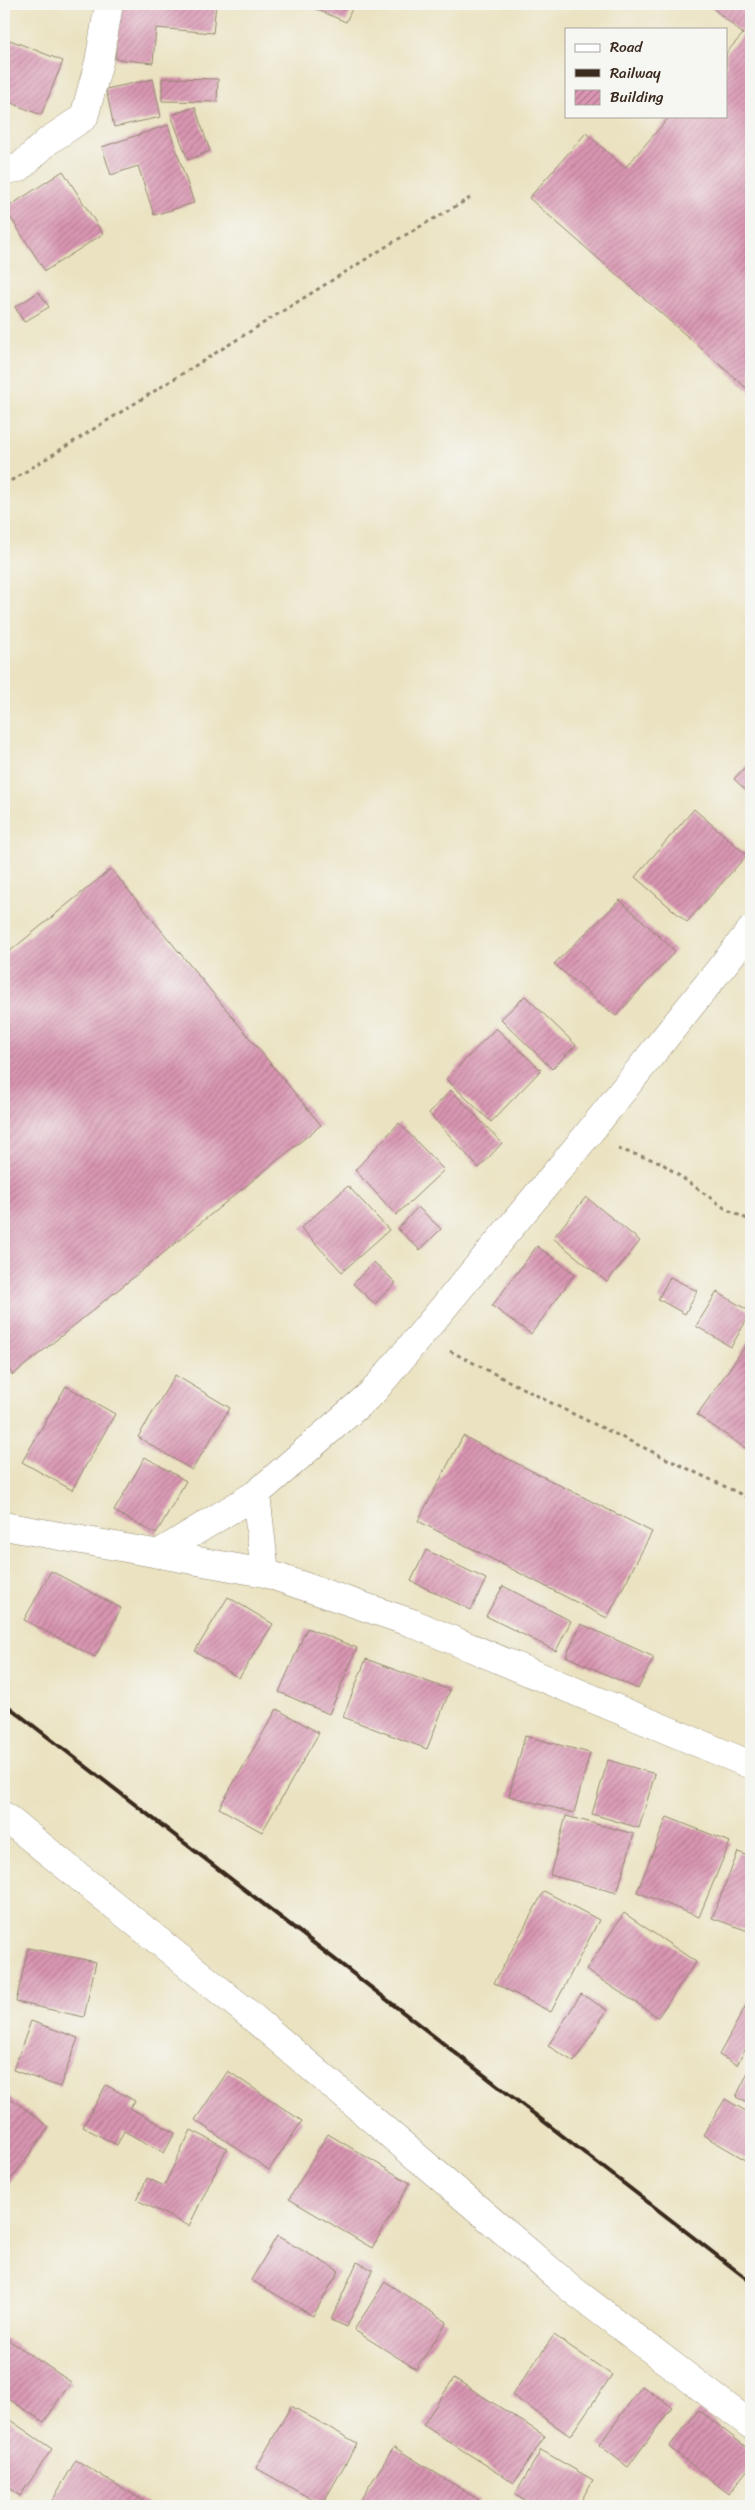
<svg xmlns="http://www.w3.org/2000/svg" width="755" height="2510" viewBox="0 0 755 2510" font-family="Sriracha,sans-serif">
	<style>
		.building { fill: url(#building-hatch) }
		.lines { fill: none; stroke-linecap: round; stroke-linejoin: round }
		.minor-casing { stroke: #92866f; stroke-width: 29 }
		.path { stroke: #92866f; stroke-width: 3; stroke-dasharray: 4 4; stroke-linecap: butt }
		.minor { stroke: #fff; stroke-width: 28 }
		.rail { stroke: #3b2a1e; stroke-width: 4 }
	</style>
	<defs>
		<pattern id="building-hatch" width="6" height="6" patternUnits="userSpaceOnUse" patternTransform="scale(1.25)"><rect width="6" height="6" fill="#d995b2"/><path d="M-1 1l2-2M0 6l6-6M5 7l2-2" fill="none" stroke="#b17a90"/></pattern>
	</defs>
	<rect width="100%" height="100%" fill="#f6f6f2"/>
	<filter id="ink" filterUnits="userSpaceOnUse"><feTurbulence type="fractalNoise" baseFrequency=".02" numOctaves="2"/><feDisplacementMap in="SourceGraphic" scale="10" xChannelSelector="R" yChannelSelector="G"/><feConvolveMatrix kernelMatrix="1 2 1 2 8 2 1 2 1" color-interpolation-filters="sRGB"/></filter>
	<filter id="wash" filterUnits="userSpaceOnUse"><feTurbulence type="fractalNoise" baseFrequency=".0096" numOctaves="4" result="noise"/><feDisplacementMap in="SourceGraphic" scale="20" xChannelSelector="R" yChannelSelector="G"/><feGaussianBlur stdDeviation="1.12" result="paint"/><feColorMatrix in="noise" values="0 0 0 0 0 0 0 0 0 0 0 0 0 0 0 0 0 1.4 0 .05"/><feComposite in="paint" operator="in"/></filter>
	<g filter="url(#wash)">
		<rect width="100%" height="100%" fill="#eae2c0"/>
		<g id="blocks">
			<g class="building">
				<path d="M120 4H216L213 33 156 28 153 63 115 59Z"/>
				<path d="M304 4H354L346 22Z"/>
				<path d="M708 4H751V392L529 198 586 133 625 168 670 116H726V53L743 34Z"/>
				<path d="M10 40 63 61 41 115 4 100V54Z"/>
				<path d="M162 78 218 79 217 102 162 101Z"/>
				<path d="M153 79 161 117 114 127 106 89Z"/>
				<path d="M195 107 210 151 188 160 171 115Z"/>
				<path d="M168 125 194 203 154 215 138 166 111 175 102 147Z"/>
				<path d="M63 171 103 234 45 271 5 209Z"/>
				<path d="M39 292 49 307 24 322 15 307Z"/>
				<path d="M751 760V795L734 779Z"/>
				<path d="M694 809 747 855 687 922 635 877Z"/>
				<path d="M111 869 321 1125 13 1375 4 1363V956Z"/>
				<path d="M620 900 675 951 616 1016 554 964Z"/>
				<path d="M525 996 576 1045 552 1069 501 1019Z"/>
				<path d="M496 1028 541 1070 491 1122 446 1079Z"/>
				<path d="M451 1090 502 1143 479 1168 429 1113Z"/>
				<path d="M399 1123 444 1170 396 1215 355 1170Z"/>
				<path d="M348 1186 389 1230 342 1272 301 1228Z"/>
				<path d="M586 1197 640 1241 607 1282 553 1238Z"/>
				<path d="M418 1207 441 1229 420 1250 398 1229Z"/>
				<path d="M537 1246 575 1274 531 1334 492 1306Z"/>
				<path d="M374 1262 396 1283 375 1304 353 1284Z"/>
				<path d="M670 1277 697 1291 685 1314 658 1299Z"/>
				<path d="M717 1292 751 1312 731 1347 696 1326Z"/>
				<path d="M751 1338V1452L697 1415Z"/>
				<path d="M175 1375 230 1408 192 1470 138 1437Z"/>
				<path d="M66 1386 115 1414 72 1490 22 1462Z"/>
				<path d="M463 1436 652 1532 607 1618 418 1521Z"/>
				<path d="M145 1457 186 1481 156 1534 114 1511Z"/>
				<path d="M426 1550 486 1579 471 1610 411 1581Z"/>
				<path d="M51 1571 121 1608 95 1657 24 1620Z"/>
				<path d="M503 1586 571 1621 556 1651 486 1616Z"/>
				<path d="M228 1597 273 1624 239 1678 195 1651Z"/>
				<path d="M581 1624 654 1657 638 1689 566 1656Z"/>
				<path d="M307 1628 357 1648 329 1714 279 1692Z"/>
				<path d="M366 1659 450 1690 427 1749 343 1717Z"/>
				<path d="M277 1709 319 1733 262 1832 219 1808Z"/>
				<path d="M525 1736 590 1753 574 1813 509 1796Z"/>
				<path d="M608 1760 655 1774 639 1828 592 1814Z"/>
				<path d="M566 1816 634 1834 617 1893 550 1875Z"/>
				<path d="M667 1817 730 1842 699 1917 637 1892Z"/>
				<path d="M738 1852 751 1857V1932L712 1918Z"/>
				<path d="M544 1891 599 1920 551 2012 494 1983Z"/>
				<path d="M624 1913 696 1962 658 2017 586 1970Z"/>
				<path d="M28 1948 96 1962 84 2017 16 2002Z"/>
				<path d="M581 1994 607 2010 574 2062 548 2046Z"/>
				<path d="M751 1996V2039L737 2065 719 2055Z"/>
				<path d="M31 2021 78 2038 60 2087 13 2070Z"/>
				<path d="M751 2066V2105L736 2097Z"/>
				<path d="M228 2071 302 2121 269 2170 195 2120Z"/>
				<path d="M106 2085 135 2101 130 2108 175 2133 164 2153 124 2131 117 2145 83 2127Z"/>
				<path d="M4 2093 49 2127 6 2186 4 2184Z"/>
				<path d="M725 2099 751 2114V2163L703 2135Z"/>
				<path d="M191 2130 227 2148 189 2226 137 2200 147 2178 164 2186Z"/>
				<path d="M328 2134 410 2183 372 2248 289 2199Z"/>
				<path d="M277 2236 339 2271 313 2316 251 2280Z"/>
				<path d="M357 2262 373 2270 347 2327 331 2320Z"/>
				<path d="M385 2282 447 2322 416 2369 354 2330Z"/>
				<path d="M554 2335 612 2375 570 2436 512 2395Z"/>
				<path d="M4 2337 71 2382 44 2422 4 2396Z"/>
				<path d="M454 2378 545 2436 514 2483 423 2425Z"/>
				<path d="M642 2386 672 2407 628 2467 599 2445Z"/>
				<path d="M291 2406 357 2443 322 2505 256 2468Z"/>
				<path d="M699 2410 751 2451V2465L729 2494 669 2447Z"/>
				<path d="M4 2416 52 2449 20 2496 4 2485Z"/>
				<path d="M394 2447 479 2500 474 2506H366L359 2502Z"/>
				<path d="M541 2450 593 2480 578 2506H535L515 2495Z"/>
				<path d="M76 2460 147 2503 146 2506H49Z"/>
			</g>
		</g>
	</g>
	<g filter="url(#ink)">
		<use href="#blocks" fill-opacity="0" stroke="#92866f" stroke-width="1"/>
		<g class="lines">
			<g class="minor-casing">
				<g id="minor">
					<path d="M4 170 19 168 48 141 84 117 99 62 109 4"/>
					<path d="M256 1494 265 1573"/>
					<path d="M4 1526 265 1573 412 1623 751 1765"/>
					<path d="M158 1554 256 1494 373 1392 584 1139 751 930"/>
					<path d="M4 1816 250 2015 574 2291 751 2425"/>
				</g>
			</g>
			<g class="path">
				<path d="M4 485 395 241 470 198"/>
				<path d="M618 1149 660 1162 726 1209 751 1221"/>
				<path d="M450 1351 565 1410 751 1499"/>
			</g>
			<use href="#minor" class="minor"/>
			<path class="rail" d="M4 1703 751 2282"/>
		</g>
	</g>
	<rect width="755" height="2510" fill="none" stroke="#f6f6f2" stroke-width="20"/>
	<rect x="565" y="28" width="162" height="90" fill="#f6f6f2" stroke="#aba49d"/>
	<rect x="575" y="44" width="25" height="8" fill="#ffffff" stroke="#aba49d"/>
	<text x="610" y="52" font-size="15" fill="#3b2a1e">Road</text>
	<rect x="575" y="69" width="25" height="8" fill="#3b2a1e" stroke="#aba49d"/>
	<text x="610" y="78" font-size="15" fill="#3b2a1e">Railway</text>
	<rect x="575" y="90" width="25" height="15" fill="url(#building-hatch)" stroke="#aba49d"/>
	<text x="610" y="102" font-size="15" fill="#3b2a1e">Building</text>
</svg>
